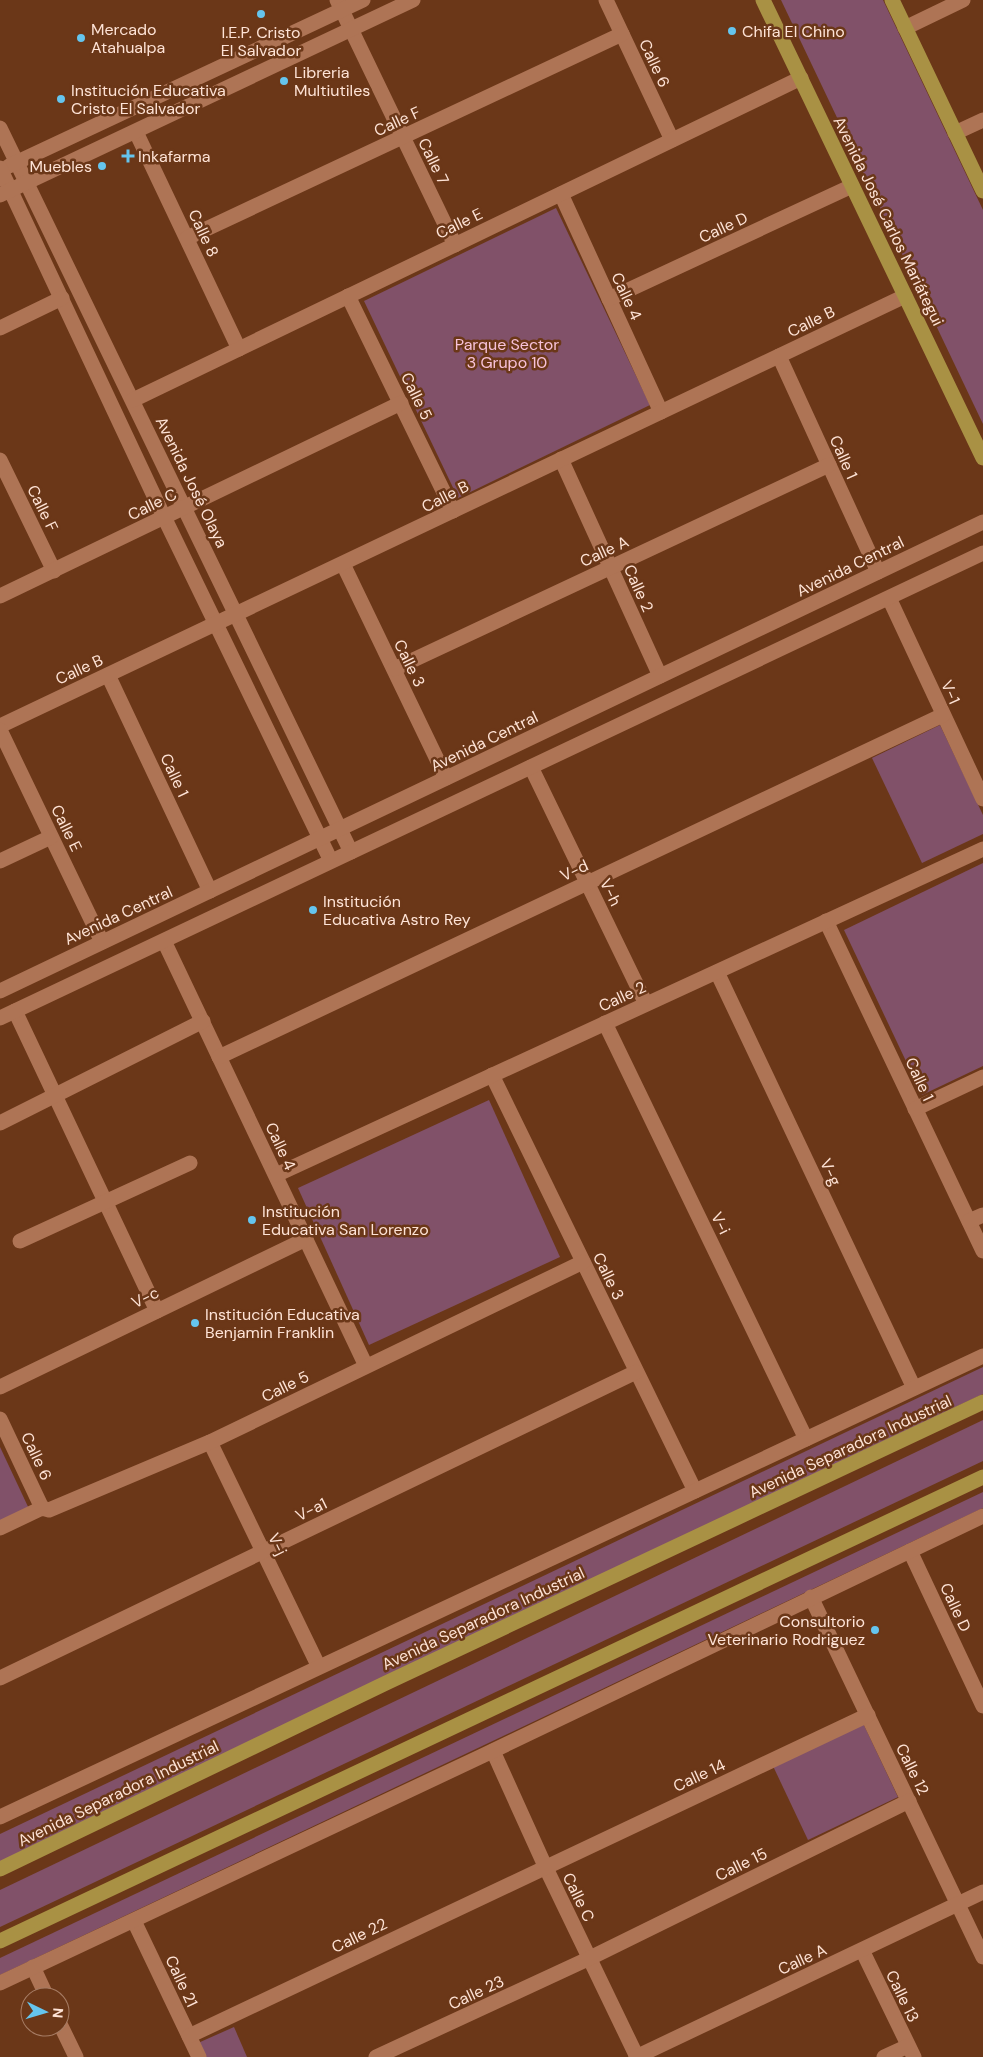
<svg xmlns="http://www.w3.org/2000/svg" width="983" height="2057" viewBox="0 0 983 2057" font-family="'DM Sans',sans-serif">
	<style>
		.green { fill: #815169 }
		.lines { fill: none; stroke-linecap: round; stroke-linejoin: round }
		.minor { stroke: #ae7455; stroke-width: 15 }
		.major { stroke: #a99144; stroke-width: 15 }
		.poi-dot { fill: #65c5ee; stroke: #6b3718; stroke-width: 2 }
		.labels { text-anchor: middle; stroke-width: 5; stroke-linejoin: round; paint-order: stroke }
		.poi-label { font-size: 16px; fill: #fee3d6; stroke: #6b3718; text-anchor: start }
		.street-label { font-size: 16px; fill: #fee3d6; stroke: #6b3718 }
		.park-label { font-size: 16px; fill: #f7c2da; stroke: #6b3718 }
	</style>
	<rect width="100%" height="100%" fill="#6b3718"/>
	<g class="green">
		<path d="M781 0H883L983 210V424Z"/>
		<path d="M556 208 650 405 458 498 364 301Z"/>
		<path d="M940 725 983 815V834L922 863 872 758Z"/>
		<path d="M983 863V1066L922 1095 844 930Z"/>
		<path d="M489 1100 560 1257 369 1345 298 1188Z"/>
		<path d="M983 1367V1394L0 1862V1834Z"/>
		<path d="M983 1420V1461L0 1927V1890Z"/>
		<path d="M0 1447 30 1511 0 1525Z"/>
		<path d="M983 1492V1508L0 1975V1958Z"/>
		<path d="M863 1723 898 1797 808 1840 773 1766Z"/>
		<path d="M234 2027 247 2057H204L198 2043Z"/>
	</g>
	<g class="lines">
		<g class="minor">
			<path d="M337 0 455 245"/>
			<path d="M606 0 672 140"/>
			<path d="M905 28 963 0"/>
			<path d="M0 128 351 852"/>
			<path d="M136 132 239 349"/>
			<path d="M955 133 983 120"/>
			<path d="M9 166 363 0"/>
			<path d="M0 168 164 517 331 861"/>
			<path d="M561 194 661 412"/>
			<path d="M0 195 413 0"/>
			<path d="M187 238 622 34"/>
			<path d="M348 296 453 511"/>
			<path d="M609 299 852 186"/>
			<path d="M0 328 62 298"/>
			<path d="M779 356 878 572"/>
			<path d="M133 400 801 78"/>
			<path d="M561 459 660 676"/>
			<path d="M0 460 54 571"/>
			<path d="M343 564 446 778"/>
			<path d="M0 596 401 403"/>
			<path d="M889 598 983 799"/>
			<path d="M394 669 829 465"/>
			<path d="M108 675 210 891"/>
			<path d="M0 726 905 296"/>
			<path d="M0 730 102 942"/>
			<path d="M531 767 646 1004"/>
			<path d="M0 861 51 837"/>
			<path d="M826 921 983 1251"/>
			<path d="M164 941 366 1366"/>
			<path d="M717 972 914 1388"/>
			<path d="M0 991 983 522"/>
			<path d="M15 1011 157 1311"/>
			<path d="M0 1018 983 553"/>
			<path d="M605 1023 806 1439"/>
			<path d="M219 1057 943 715"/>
			<path d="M492 1075 695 1491"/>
			<path d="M915 1109 983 1077"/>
			<path d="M0 1123 203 1021"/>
			<path d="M276 1175 983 849"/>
			<path d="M969 1221 983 1215"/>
			<path d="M20 1241 190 1163"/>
			<path d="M0 1387 306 1239"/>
			<path d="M0 1419 42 1508"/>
			<path d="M210 1442 316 1661"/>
			<path d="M0 1528 42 1508 49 1510 210 1442 583 1262"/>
			<path d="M910 1551 983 1706"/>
			<path d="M811 1597 983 1957"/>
			<path d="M0 1678 636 1372"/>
			<path d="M493 1751 545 1866 637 2057"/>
			<path d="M0 1817 983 1356"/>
			<path d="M134 1921 199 2057"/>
			<path d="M862 1950 914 2057"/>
			<path d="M33 1967 47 1997"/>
			<path d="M0 1983 482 1756 983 1516"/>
			<path d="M60 2024 76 2057"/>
			<path d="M189 2036 868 1715"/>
			<path d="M376 2057 590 1958 909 1801"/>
			<path d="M636 2057 983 1892"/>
			<path d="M884 2057 908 2046"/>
		</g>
		<g class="major">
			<path d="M763 0 983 458"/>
			<path d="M892 0 983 191"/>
			<path d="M0 1869 386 1683 983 1402"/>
			<path d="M0 1941 983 1477"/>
		</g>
	</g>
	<g class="poi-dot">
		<circle cx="261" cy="14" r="5"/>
		<circle cx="732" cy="31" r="5"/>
		<circle cx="81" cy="38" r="5"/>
		<circle cx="284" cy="81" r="5"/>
		<circle cx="61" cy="99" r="5"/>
		<path d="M125.5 148.5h5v5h5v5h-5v5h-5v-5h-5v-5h5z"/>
		<circle cx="102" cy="166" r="5"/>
		<circle cx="313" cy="910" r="5"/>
		<circle cx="252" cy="1220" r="5"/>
		<circle cx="195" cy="1323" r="5"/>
		<circle cx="875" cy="1630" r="5"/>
	</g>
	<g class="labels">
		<g class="poi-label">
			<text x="91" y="35">Mercado<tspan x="91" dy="18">Atahualpa</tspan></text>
			<text x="742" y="37">Chifa El Chino</text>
			<text x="261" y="38" text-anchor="middle">I.E.P. Cristo<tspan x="261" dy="18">El Salvador</tspan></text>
			<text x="294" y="78">Libreria<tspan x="294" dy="18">Multiutiles</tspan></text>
			<text x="71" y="96">Institución Educativa<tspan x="71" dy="18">Cristo El Salvador</tspan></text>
			<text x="138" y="162">Inkafarma</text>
			<text x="92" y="172" text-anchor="end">Muebles</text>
			<text x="323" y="907">Institución<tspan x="323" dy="18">Educativa Astro Rey</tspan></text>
			<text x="262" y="1217">Institución<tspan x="262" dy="18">Educativa San Lorenzo</tspan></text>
			<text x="205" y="1320">Institución Educativa<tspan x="205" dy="18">Benjamin Franklin</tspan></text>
			<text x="865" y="1627" text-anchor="end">Consultorio<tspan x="865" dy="18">Veterinario Rodriguez</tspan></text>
		</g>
		<g class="street-label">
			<text transform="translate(655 63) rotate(65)" y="6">Calle 6</text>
			<text transform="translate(397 121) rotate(-25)" y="6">Calle F</text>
			<text transform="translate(434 161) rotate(64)" y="6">Calle 7</text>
			<text transform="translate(889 221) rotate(64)" y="6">Avenida José Carlos Mariátegui</text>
			<text transform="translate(459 223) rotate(-26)" y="6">Calle E</text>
			<text transform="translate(723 227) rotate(-25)" y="6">Calle D</text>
			<text transform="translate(204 233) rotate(65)" y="6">Calle 8</text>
			<text transform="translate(627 296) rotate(65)" y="6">Calle 4</text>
			<text transform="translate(811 321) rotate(-26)" y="6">Calle B</text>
			<text transform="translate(417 396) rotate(64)" y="6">Calle 5</text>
			<text transform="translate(844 457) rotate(66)" y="6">Calle 1</text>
			<text transform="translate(192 482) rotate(64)" y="6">Avenida José Olaya</text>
			<text transform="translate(445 496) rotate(-27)" y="6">Calle B</text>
			<text transform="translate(152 504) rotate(-26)" y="6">Calle C</text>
			<text transform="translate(43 508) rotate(64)" y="6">Calle F</text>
			<text transform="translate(604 551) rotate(-25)" y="6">Calle A</text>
			<text transform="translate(850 566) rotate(-26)" y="6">Avenida Central</text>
			<text transform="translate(639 588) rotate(66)" y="6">Calle 2</text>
			<text transform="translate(410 663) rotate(64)" y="6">Calle 3</text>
			<text transform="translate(79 669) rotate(-25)" y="6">Calle B</text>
			<text transform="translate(951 692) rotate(66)" y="6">V-1</text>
			<text transform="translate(484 741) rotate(-26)" y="6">Avenida Central</text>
			<text transform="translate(175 775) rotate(65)" y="6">Calle 1</text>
			<text transform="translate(67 828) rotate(64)" y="6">Calle E</text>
			<text transform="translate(574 870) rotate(-25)" y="6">V-d</text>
			<text transform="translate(611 892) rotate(64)" y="6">V-h</text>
			<text transform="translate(118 915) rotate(-25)" y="6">Avenida Central</text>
			<text transform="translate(622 996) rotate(-25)" y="6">Calle 2</text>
			<text transform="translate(920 1079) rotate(65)" y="6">Calle 1</text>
			<text transform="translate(281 1146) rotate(65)" y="6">Calle 4</text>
			<text transform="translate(831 1172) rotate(65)" y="6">V-g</text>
			<text transform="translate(721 1223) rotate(64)" y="6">V-i</text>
			<text transform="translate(609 1276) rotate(64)" y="6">Calle 3</text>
			<text transform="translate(145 1297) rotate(-26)" y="6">V-c</text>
			<text transform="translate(285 1386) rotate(-26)" y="6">Calle 5</text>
			<text transform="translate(850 1446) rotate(-25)" y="6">Avenida Separadora Industrial</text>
			<text transform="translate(37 1456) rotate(65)" y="6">Calle 6</text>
			<text transform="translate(311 1509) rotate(-26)" y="6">V-a1</text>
			<text transform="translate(278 1544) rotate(64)" y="6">V-j</text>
			<text transform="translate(956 1607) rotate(65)" y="6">Calle D</text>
			<text transform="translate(483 1618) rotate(-25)" y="6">Avenida Separadora Industrial</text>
			<text transform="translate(913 1769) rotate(64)" y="6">Calle 12</text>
			<text transform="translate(699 1775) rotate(-25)" y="6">Calle 14</text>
			<text transform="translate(118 1793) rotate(-26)" y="6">Avenida Separadora Industrial</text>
			<text transform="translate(741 1864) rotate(-26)" y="6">Calle 15</text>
			<text transform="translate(579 1897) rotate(64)" y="6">Calle C</text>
			<text transform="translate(359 1935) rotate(-26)" y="6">Calle 22</text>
			<text transform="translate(802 1959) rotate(-25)" y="6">Calle A</text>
			<text transform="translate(182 1981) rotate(65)" y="6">Calle 21</text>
			<text transform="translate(476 1992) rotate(-25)" y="6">Calle 23</text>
			<text transform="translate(903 1996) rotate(64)" y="6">Calle 13</text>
		</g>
		<g class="park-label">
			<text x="507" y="350">Parque Sector<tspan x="507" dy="18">3 Grupo 10</tspan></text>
		</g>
	</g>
	<g transform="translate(45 2012) rotate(95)"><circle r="24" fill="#6b3718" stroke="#a67c64"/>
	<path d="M0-4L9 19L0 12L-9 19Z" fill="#65c5ee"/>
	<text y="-8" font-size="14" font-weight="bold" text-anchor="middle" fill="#fee3d6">N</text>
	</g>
</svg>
